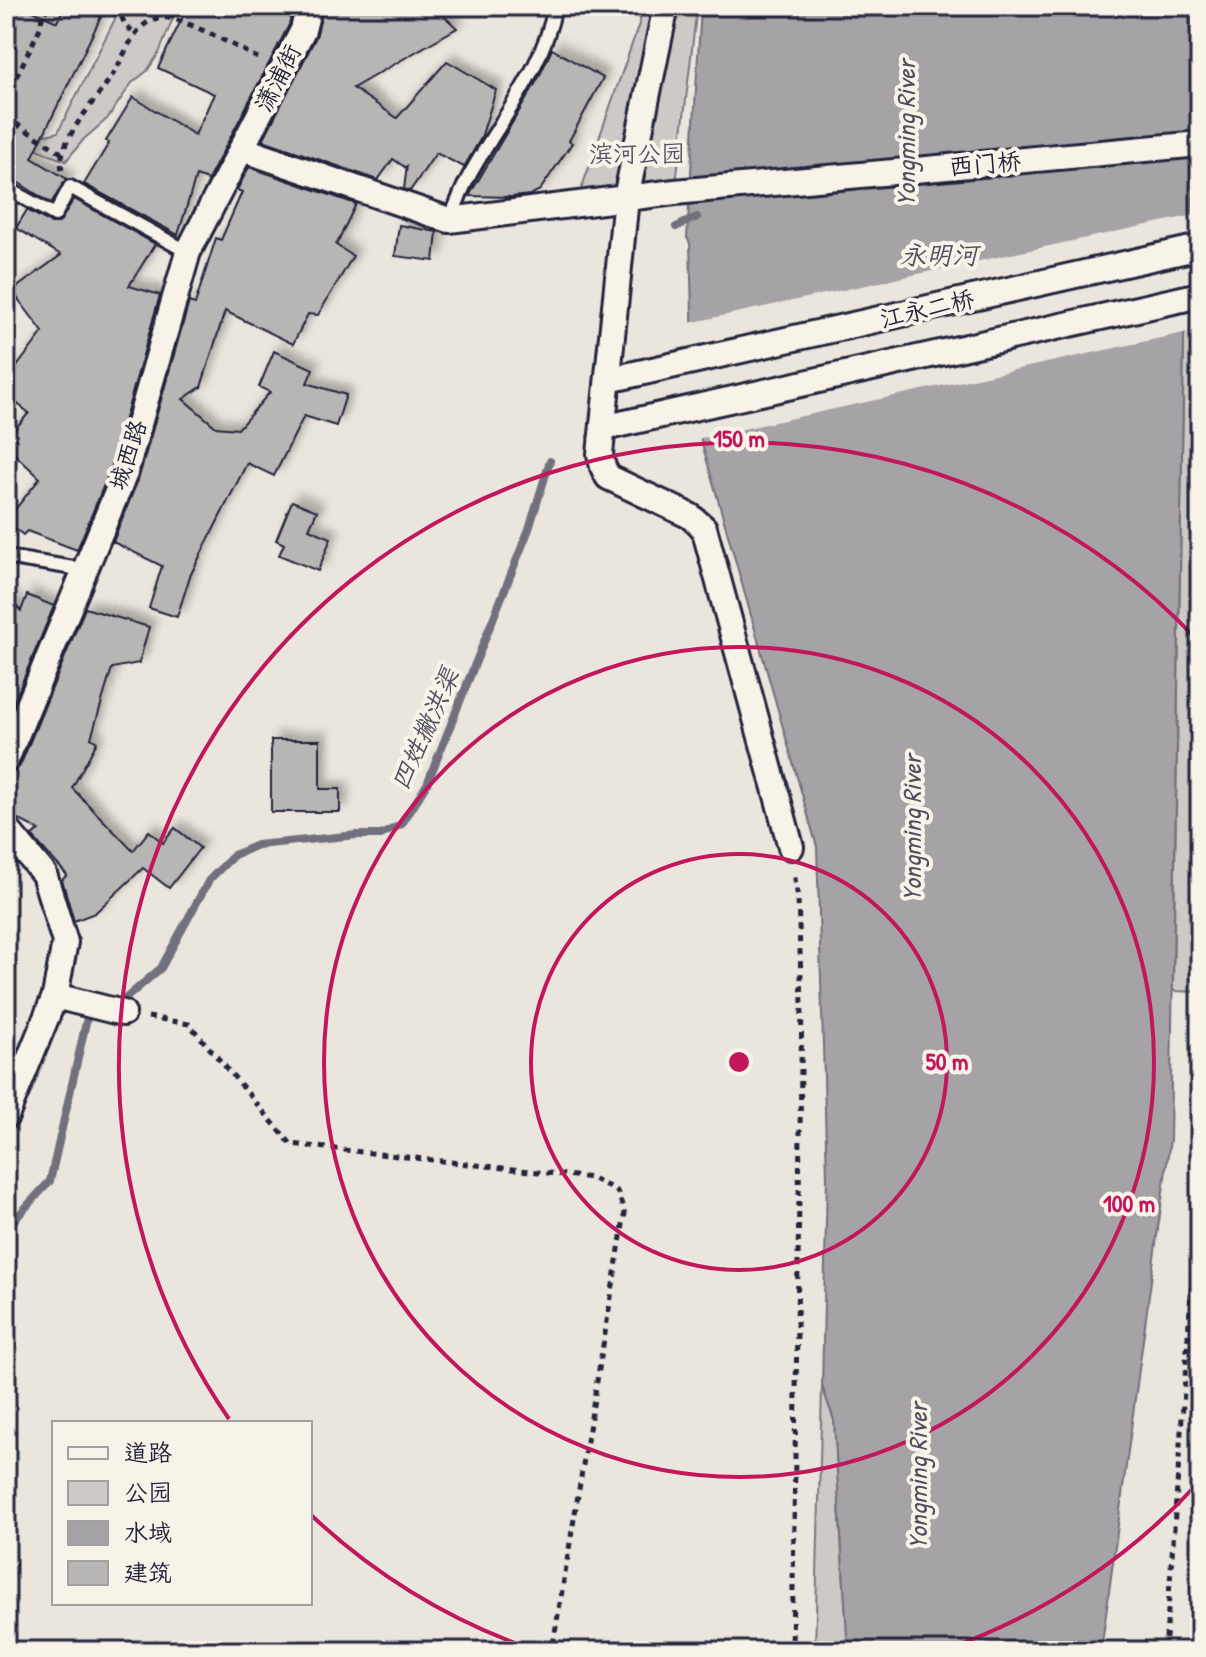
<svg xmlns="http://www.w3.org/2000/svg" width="1206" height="1657" viewBox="0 0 1206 1657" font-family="'Patrick Hand','LXGW WenKai TC',sans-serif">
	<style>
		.green { fill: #cdc9c6; stroke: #787680; stroke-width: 2 }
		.water { fill: #a6a3a6; stroke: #716f7b; stroke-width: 2 }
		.pier { fill: #eae6de }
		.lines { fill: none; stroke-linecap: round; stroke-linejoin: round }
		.stream { stroke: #716f7b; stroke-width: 8 }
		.building { fill: #b8b6b5; stroke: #22223b; stroke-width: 2; filter: url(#shadow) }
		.lane-casing { stroke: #22223b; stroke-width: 18 }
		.street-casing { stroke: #22223b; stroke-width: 30 }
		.path { stroke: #22223b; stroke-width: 5; stroke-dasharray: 6 6; stroke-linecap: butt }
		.lane { stroke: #f7f3e8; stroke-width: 12 }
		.street { stroke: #f7f3e8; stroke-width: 24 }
		.ring { fill: none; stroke: #c2185b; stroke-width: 4 }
		.labels { text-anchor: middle; stroke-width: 8; stroke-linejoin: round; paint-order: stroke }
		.street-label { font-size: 24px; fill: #22223b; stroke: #f7f3e8 }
		.park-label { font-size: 24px; fill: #555465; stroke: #f7f3e8 }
		.water-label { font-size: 26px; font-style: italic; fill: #504f60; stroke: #f7f3e8 }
		.centre { fill: #c2185b; stroke: #f7f3e8; stroke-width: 4 }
		.ring-label { font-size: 24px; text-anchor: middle; font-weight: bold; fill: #c2185b; stroke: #f7f3e8; stroke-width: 8; stroke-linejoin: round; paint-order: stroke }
	</style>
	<defs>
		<filter id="shadow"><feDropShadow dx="7" dy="-7" stdDeviation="4" flood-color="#0004"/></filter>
	</defs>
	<rect width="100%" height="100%" fill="#eae6de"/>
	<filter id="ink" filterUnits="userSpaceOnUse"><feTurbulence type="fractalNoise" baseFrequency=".0125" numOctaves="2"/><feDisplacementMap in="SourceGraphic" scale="16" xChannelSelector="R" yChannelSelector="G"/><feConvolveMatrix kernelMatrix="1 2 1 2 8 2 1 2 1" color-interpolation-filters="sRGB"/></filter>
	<g filter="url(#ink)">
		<g class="green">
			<path d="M113 6H178L159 53 147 71 132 83 107 119 84 139 66 161C42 153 25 145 14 121L47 135 58 132 115 19Z"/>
			<path d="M639 6H697L675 192 576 204 640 21Z"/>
			<path d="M1200 118V992L1173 991 1185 282Z"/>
			<path d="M822 1386 834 1420 848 1651H815Z"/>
		</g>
		<path class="water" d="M701 6H1200V118L1185 282 1170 1140 1101 1651H848L834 1420 822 1386 827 1178 817 847 695 419 690 243 687 238Z"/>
		<path class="pier" d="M1194 215 1188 332 697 439 691 420 689 323Z"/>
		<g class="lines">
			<g class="stream">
				<path d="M676 227 697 217"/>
				<path d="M112 1005 126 998 161 968 209 880 234 855 257 845 357 835H381L402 824 427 784 529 529 550 461"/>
				<path d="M6 1229 50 1181 87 1018 96 1013"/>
			</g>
		</g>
		<g class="building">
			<path d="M13 6H22L57 22 65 6H79L101 17 32 158 67 179 51 203 6 175V21Z"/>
			<path d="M188 6H294L289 25 208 180 196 176 178 235 84 184 109 143 106 141 133 97 195 135 214 94 158 68Z"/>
			<path d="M324 6H433L457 28 353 88 397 118 447 61 496 90 481 138 464 167 436 153 410 191 404 189 407 165 406 168 393 159 378 180 263 140 316 37Z"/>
			<path d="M552 49 603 78 569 141 572 143 540 190 530 195 511 197 469 196 538 79Z"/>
			<path d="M249 167 356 204 336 245 353 256 318 315 308 314 293 344 225 311 201 387 183 399 216 427 238 429 270 392 259 387 274 351 313 369 307 383 346 395 336 426 304 416 274 476 247 463 190 576 177 617 149 608 162 566 113 542 139 477 189 302 195 304 216 238 221 240 242 192 237 190Z"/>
			<path d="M74 199 155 244 129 286 160 295 111 468 77 550 27 531 23 535 6 521 40 478 6 446V439L29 413 6 395V381L43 332 12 291 61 255 16 228 27 210 51 223H59Z"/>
			<path d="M399 225 437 232 434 261 395 256Z"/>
			<path d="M292 501 317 511 309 529 331 538 318 571 279 555 284 544 276 540Z"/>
			<path d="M27 595 54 606 6 721V596L21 611Z"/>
			<path d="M85 608 149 627 139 663 112 668 91 738 97 742 72 788 133 851 149 831 163 843 175 828 200 848 169 888 143 868 95 913 74 921 62 880 67 875 32 836 39 830 6 813V775L14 772 20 766Z"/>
			<path d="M271 740H320V789H340V812H271Z"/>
		</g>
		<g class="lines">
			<g class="lane-casing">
				<g id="lane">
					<path d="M6 188 55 215 70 187 188 252"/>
					<path d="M449 220C456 207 460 193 467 180 497 123 543 72 555 6"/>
					<path d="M6 557 86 570"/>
				</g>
			</g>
			<g class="street-casing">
				<g id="street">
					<path d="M666 6 626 198 600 454 603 467 608 477 690 516 704 528 791 847"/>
					<path d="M242 149 449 220 675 192 1200 144"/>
					<path d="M608 380 1200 247"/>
					<path d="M603 428 1200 295"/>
					<path d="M6 760 125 473 188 252 303 30 309 6"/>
					<path d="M6 828 44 874 65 942 55 996 6 1116"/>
					<path d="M55 996 123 1013"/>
				</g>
			</g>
			<g class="path">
				<path d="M116 6 125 24 135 35"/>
				<path d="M160 6 174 17"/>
				<path d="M1200 92V106"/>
				<path d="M6 98 41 26 42 13 52 6"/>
				<path d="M6 117 63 154"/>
				<path d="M62 170C55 140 102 95 116 69 127 51 134 24 158 18 178 13 239 49 260 59"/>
				<path d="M148 1017 189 1024 291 1144 592 1178 617 1191 625 1213 552 1651"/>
				<path d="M792 1651 802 1003 798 899 794 872"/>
				<path d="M1165 1651 1200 1171"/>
			</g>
			<use href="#lane" class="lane"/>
			<use href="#street" class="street"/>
		</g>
	</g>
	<g class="ring">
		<circle cx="739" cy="1062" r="208"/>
		<circle cx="739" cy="1062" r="415"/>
		<path d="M1198 1483A623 623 0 0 1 947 1649M531 1649A623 623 0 0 1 310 1514M229 1419A623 623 0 0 1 1198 641"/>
	</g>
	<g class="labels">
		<g class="street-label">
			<text transform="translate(278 78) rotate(-63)" y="8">潇浦街</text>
			<text transform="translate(985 164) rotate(-5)" y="8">西门桥</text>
			<text transform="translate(927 309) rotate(-13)" y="8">江永二桥</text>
			<text transform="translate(128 455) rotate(-72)" y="8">城西路</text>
		</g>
		<g class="park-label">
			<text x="637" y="162">滨河公园</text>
		</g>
		<g class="water-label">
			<text transform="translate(906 133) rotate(-90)" y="9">Yongming River</text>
			<text x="939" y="264">永明河</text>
			<text transform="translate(425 729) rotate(-66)" y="9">四姓撇洪渠</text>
			<text transform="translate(912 828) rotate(-90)" y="9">Yongming River</text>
			<text transform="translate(918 1476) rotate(-90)" y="9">Yongming River</text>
		</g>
	</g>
	<circle cx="739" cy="1062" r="12" class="centre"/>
	<g class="ring-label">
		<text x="739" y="447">150 m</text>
		<text x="947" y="1070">50 m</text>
		<text x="1129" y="1212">100 m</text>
	</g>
	<rect width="1206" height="1657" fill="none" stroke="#f7f3e8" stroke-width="32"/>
	<rect x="16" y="16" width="1174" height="1625" fill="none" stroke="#22223b" stroke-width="3" filter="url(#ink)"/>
	<rect x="52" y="1421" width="260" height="184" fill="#f7f3e8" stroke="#a29fa3" stroke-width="2"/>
	<rect x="68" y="1447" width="40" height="12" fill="#f7f3e8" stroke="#a29fa3" stroke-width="2"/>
	<text x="124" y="1461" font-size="24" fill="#22223b">道路</text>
	<rect x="68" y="1481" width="40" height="24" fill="#cdc9c6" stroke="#a29fa3" stroke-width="2"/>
	<text x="124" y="1501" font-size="24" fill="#22223b">公园</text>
	<rect x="68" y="1521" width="40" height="24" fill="#a6a3a6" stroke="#a29fa3" stroke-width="2"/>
	<text x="124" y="1541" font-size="24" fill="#22223b">水域</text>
	<rect x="68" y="1561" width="40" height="24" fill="#b8b6b5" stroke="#a29fa3" stroke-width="2"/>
	<text x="124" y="1581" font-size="24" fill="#22223b">建筑</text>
</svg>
